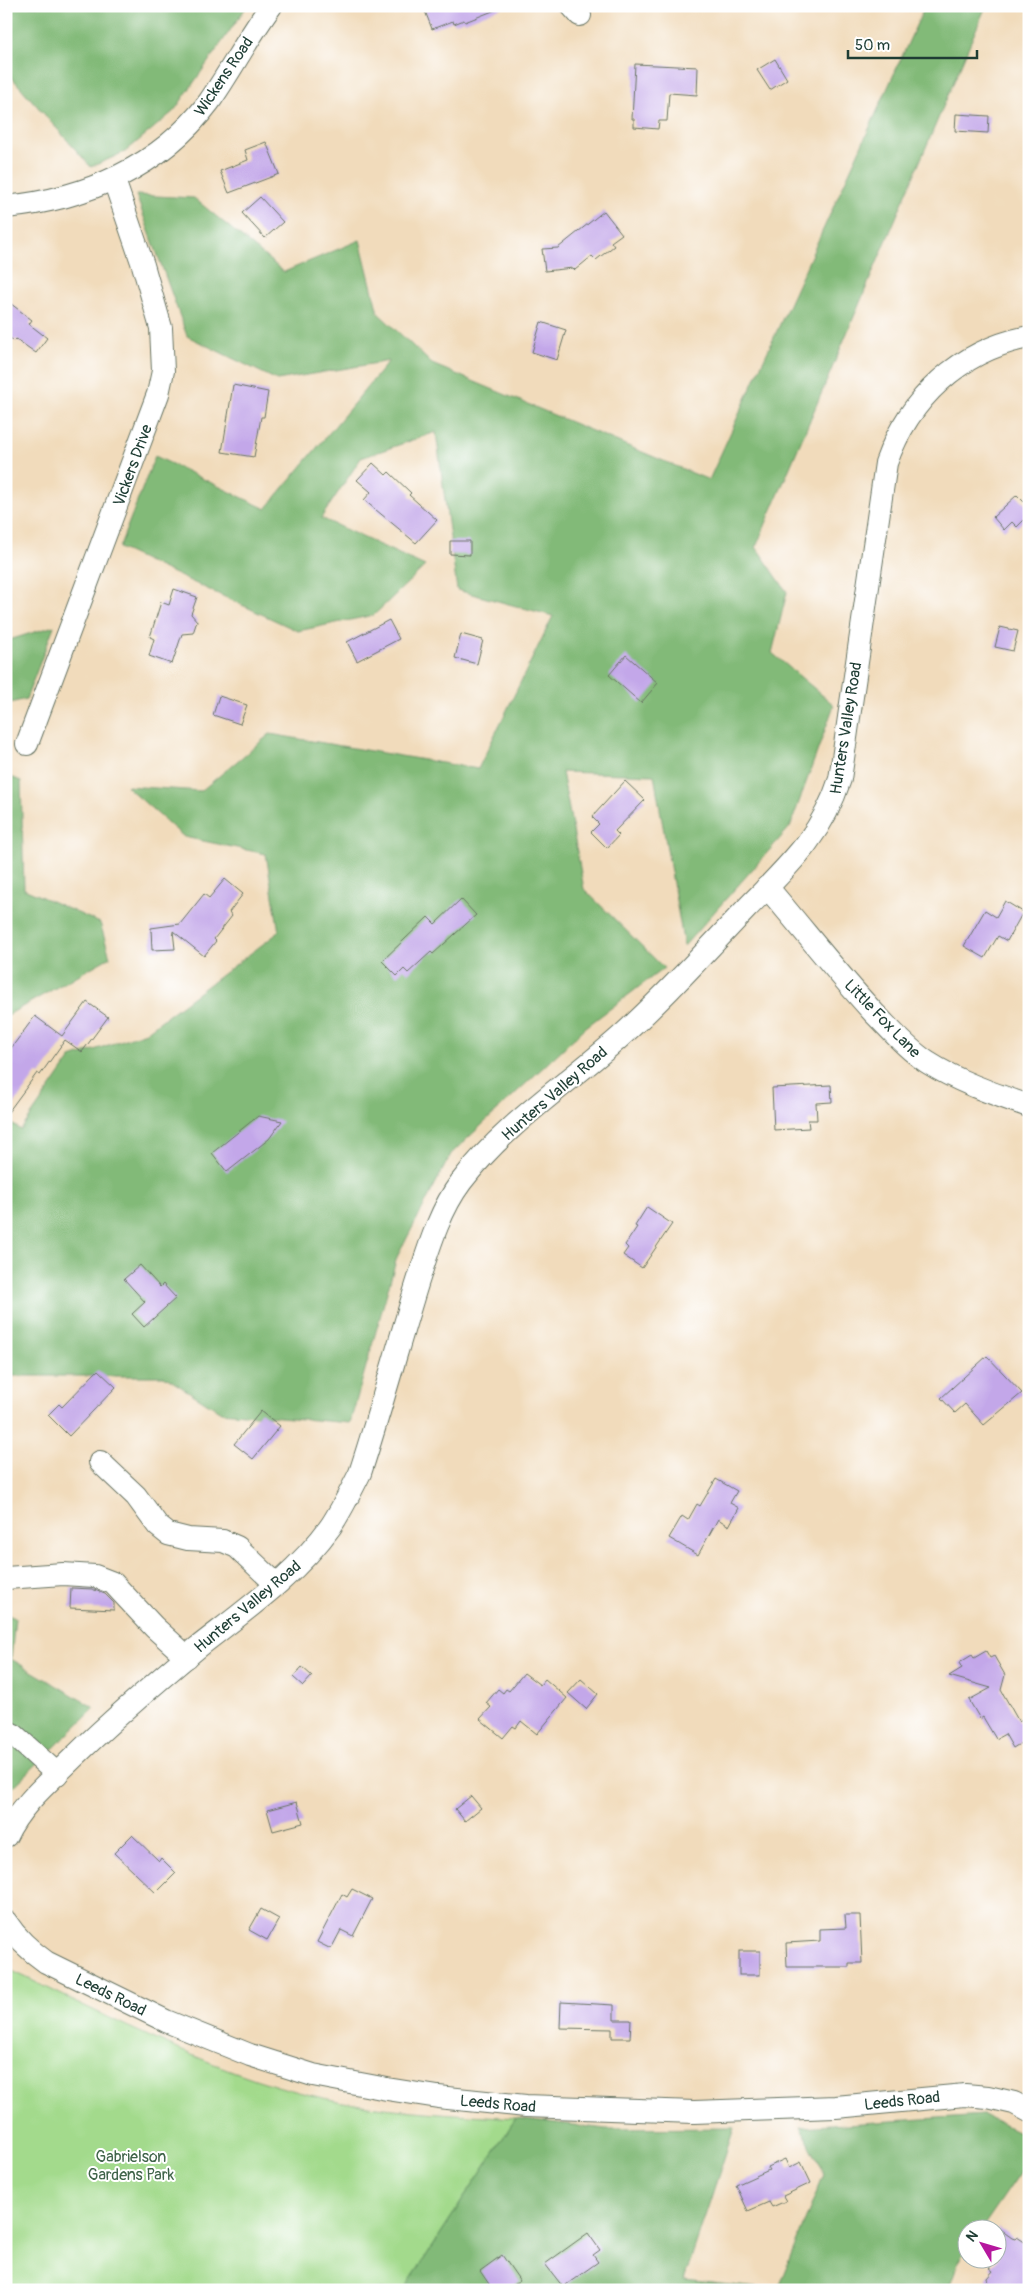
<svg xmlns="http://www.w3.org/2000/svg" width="1035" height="2296" viewBox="0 0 1035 2296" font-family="Pangolin,sans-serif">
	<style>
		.green { fill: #a3da8c; stroke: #618c60 }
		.forest { fill: #82ba78; stroke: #507c56 }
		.building { fill: #c3a7e9 }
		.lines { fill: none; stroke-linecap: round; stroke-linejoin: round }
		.minor-casing { stroke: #687463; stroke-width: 24 }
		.minor { stroke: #fff; stroke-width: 22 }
		.labels { text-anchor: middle; stroke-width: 4; stroke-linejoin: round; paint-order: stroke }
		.street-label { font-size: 16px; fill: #1f3d34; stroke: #fff }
		.park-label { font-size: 16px; fill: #40644a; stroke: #fff }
	</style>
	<rect width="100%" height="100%" fill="#fff"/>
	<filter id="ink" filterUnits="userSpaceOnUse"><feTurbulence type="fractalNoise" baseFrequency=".02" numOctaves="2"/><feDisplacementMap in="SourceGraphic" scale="10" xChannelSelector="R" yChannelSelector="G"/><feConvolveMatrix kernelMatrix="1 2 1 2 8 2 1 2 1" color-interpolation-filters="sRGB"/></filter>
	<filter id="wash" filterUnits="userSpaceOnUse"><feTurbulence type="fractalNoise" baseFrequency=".0096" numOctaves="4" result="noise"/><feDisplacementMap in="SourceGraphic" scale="20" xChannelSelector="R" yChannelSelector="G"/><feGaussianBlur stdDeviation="1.12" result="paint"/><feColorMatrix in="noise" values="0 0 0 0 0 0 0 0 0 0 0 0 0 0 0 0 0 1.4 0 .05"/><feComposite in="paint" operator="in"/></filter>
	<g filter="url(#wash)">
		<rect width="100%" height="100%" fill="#f1dbbb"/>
		<path class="green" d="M6 1968C112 2018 226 2081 343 2102 399 2112 458 2114 516 2118L404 2290H6Z"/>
		<g class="forest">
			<path d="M6 6H247L174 111 125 152 91 167 6 71Z"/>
			<path d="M925 6H986L756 547 787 592 772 653 834 705 790 827 684 946 654 775 562 772 584 889 664 968 586 1027 451 1154 397 1257 350 1423 221 1412 164 1376H6V1120L21 1130 71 1058 146 1032 279 932 266 854 184 837 126 786 201 791 270 734 478 769 553 616 457 590 436 432 361 458 321 518 425 566 374 615 298 631 119 548 155 456 266 509 389 361 277 380 187 336 136 195 194 198 284 272 360 240 378 313 432 364 709 480Z"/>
			<path d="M54 626 26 699 6 704V641Z"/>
			<path d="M6 775 21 781 24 889 100 923 110 957 6 1016Z"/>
			<path d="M6 1614 15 1618 11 1659 95 1708 6 1794Z"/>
			<path d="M984 2115 1029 2137V2160L982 2228H968L967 2250 958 2263 948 2290H404L516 2118 606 2129 734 2128 684 2280 777 2290 824 2174 801 2127Z"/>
		</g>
		<g id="blocks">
			<g class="building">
				<path d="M423 6H502L503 7 465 22 464 20 454 24 453 21 432 29Z"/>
				<path d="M775 59 787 79 770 90 757 70Z"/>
				<path d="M635 64 698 67 697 95 669 93 667 121H659L658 129 634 127V119H632Z"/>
				<path d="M956 114 989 116 988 133 955 131Z"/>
				<path d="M266 142 279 174 229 193 220 171 248 160 245 150Z"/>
				<path d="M260 197 283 222 265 238 242 213Z"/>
				<path d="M604 211 622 234 611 242 614 246 596 260 592 256 575 270 573 268 545 271 542 249 558 248Z"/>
				<path d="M6 300 32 320 29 324 47 338 36 353 16 339 14 341 6 335Z"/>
				<path d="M541 322 566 330 557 360 532 352Z"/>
				<path d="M233 385 268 392 264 417H261L254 457 222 452Z"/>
				<path d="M373 463 386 475 389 472 411 493 409 495 437 520 416 543 364 500 371 492 357 480Z"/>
				<path d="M1017 495 1029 507V515L1017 527 1012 522 1004 530 993 517Z"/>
				<path d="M450 541H470V555L450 554Z"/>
				<path d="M174 589 197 597 191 614 197 621 193 633 182 634 172 664 149 656 154 639 150 637 161 602 169 605Z"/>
				<path d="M389 620 399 639 357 661 347 642Z"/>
				<path d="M1000 627 1018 631 1013 651 995 647Z"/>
				<path d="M461 634 483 640 477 664 455 658Z"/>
				<path d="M626 655 658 683 641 703 609 675Z"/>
				<path d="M219 696 247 705 240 724 213 715Z"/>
				<path d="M625 781 645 800 615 831 619 835 607 848 591 832 599 824 592 817Z"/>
				<path d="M225 879 243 894 229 912 232 916 214 939 216 941 204 956 173 931 175 949 152 950 151 928 180 924 204 894 209 898Z"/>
				<path d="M461 899 476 915 433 954 431 952 408 973 404 969 397 976 382 961 428 917 435 924Z"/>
				<path d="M1005 901 1023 912 1007 941 998 936 985 958 964 946 985 910 996 917Z"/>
				<path d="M87 1002 108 1017 82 1052 65 1040 40 1075 37 1073 6 1115V1055L35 1016 62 1036Z"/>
				<path d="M831 1085 832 1102 816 1103 817 1120H808L809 1128 774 1130 772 1088Z"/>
				<path d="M258 1116 282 1121 269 1139 227 1172 212 1153Z"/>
				<path d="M647 1207 672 1224 642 1268 623 1255 628 1248 625 1245 637 1227 635 1226Z"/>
				<path d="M140 1265 160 1287 163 1284 176 1298 144 1327 132 1314 145 1302 124 1279Z"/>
				<path d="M987 1356 1022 1393 984 1425 965 1404 955 1413 941 1398Z"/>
				<path d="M98 1370 116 1387 69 1436 48 1415 59 1404 62 1407Z"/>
				<path d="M261 1411 280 1426 253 1459 234 1444Z"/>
				<path d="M716 1479 737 1491 730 1503 739 1508 729 1526 718 1519 698 1555 669 1538 682 1516 688 1520 697 1504 700 1506Z"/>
				<path d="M71 1588 92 1589 105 1594 114 1603V1610L70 1608Z"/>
				<path d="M986 1651 990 1658 994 1656 1005 1675 1001 1690 1019 1722 1029 1716V1738L1013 1748 1005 1734 996 1739 983 1717 980 1719 969 1700 991 1688 949 1676 962 1668 959 1663 972 1655 974 1658Z"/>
				<path d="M302 1667 312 1676 303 1686 293 1677Z"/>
				<path d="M524 1673 540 1685 545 1679 567 1698 537 1734 521 1721 516 1728 513 1726 503 1738 480 1719 491 1707 486 1703 498 1689 503 1693 506 1689 509 1691Z"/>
				<path d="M581 1679 598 1694 586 1709 568 1693Z"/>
				<path d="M471 1796 481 1808 465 1821 455 1809Z"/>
				<path d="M297 1802 303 1823 273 1831 267 1810Z"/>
				<path d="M132 1835 159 1861 161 1858 176 1873 156 1893 114 1853Z"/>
				<path d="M352 1889 372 1899 353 1936 341 1930 331 1949 317 1942 342 1894 347 1897Z"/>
				<path d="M261 1909 279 1919 267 1940 249 1930Z"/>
				<path d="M845 1915H860L862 1963H849V1967H787L786 1943 820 1941V1929L846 1928Z"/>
				<rect x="739" y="1951" width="21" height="24"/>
				<path d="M561 2002 614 2005V2020H631L630 2038H612V2029L560 2028Z"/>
				<path d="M785 2159 789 2168 801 2162 811 2183 783 2196 786 2201 772 2207 769 2202 748 2211 736 2185 769 2170 767 2167Z"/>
				<path d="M998 2228 1012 2238 1015 2239 1017 2237 1029 2245V2290H1011L1006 2286 994 2289 988 2284 987 2278 993 2271 989 2268 998 2258Z"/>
				<path d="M588 2233 600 2250 593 2255 598 2262 563 2287 545 2264Z"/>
				<path d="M502 2255 520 2281 506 2290H493L480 2271Z"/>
			</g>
		</g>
	</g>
	<g filter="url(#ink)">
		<use href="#blocks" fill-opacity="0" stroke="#687463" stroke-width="1"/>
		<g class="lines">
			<g class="minor-casing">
				<g id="minor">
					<path d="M572 6 580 15"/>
					<path d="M6 207C86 199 160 167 209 102 231 71 248 37 271 6"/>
					<path d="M27 744 158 394 163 371 161 328 143 265 114 180"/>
					<path d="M767 887C803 929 837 973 874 1013 891 1030 907 1049 927 1062 958 1082 994 1094 1029 1106"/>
					<path d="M100 1462 136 1496 158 1526 168 1534 188 1539 223 1541 237 1547 276 1584"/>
					<path d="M6 1578 63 1574 95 1576 113 1583 154 1627 187 1657"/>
					<path d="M6 1731 14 1735 57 1774"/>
					<path d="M6 1836C21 1804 51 1780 75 1756 114 1718 155 1683 197 1648 244 1611 296 1575 331 1526 342 1509 351 1491 360 1473 381 1409 398 1345 418 1281 429 1247 440 1210 461 1182 504 1125 566 1085 619 1038 664 998 705 952 747 908 787 867 822 836 840 779L886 463C909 398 960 350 1029 337"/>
					<path d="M6 1922C17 1939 29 1950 46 1962L166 2021 250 2055 313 2075 387 2089 438 2097 526 2106 694 2112 836 2107 965 2095 988 2097 1014 2103 1029 2111"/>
				</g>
			</g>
			<use href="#minor" class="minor"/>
		</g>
	</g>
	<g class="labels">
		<g class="street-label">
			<text transform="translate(223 76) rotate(-56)" y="6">Wickens Road</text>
			<text transform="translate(132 465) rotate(-70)" y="6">Vickers Drive</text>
			<text transform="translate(845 728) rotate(-81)" y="6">Hunters Valley Road</text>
			<text transform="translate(883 1018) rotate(46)" y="6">Little Fox Lane</text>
			<text transform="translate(554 1093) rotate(-41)" y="6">Hunters Valley Road</text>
			<text transform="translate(247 1606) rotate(-40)" y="6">Hunters Valley Road</text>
			<text transform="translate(111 1994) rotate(26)" y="6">Leeds Road</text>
			<text transform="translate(902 2100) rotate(-6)" y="6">Leeds Road</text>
			<text transform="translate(498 2103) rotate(5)" y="6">Leeds Road</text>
		</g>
		<g class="park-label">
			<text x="131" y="2162">Gabrielson<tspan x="131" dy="18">Gardens Park</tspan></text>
		</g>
	</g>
	<rect width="1035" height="2296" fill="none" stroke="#fff" stroke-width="25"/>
	<g transform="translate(982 2244) rotate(308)"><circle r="24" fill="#ffffff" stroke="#a5b1ae"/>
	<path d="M0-4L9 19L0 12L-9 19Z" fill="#b5179e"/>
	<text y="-8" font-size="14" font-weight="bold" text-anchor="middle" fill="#1f3d34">N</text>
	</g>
	<path d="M848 50v8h129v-8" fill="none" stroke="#1f3d34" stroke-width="2.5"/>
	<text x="855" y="50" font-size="15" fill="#1f3d34" stroke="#ffffff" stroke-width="4" paint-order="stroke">50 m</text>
</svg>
